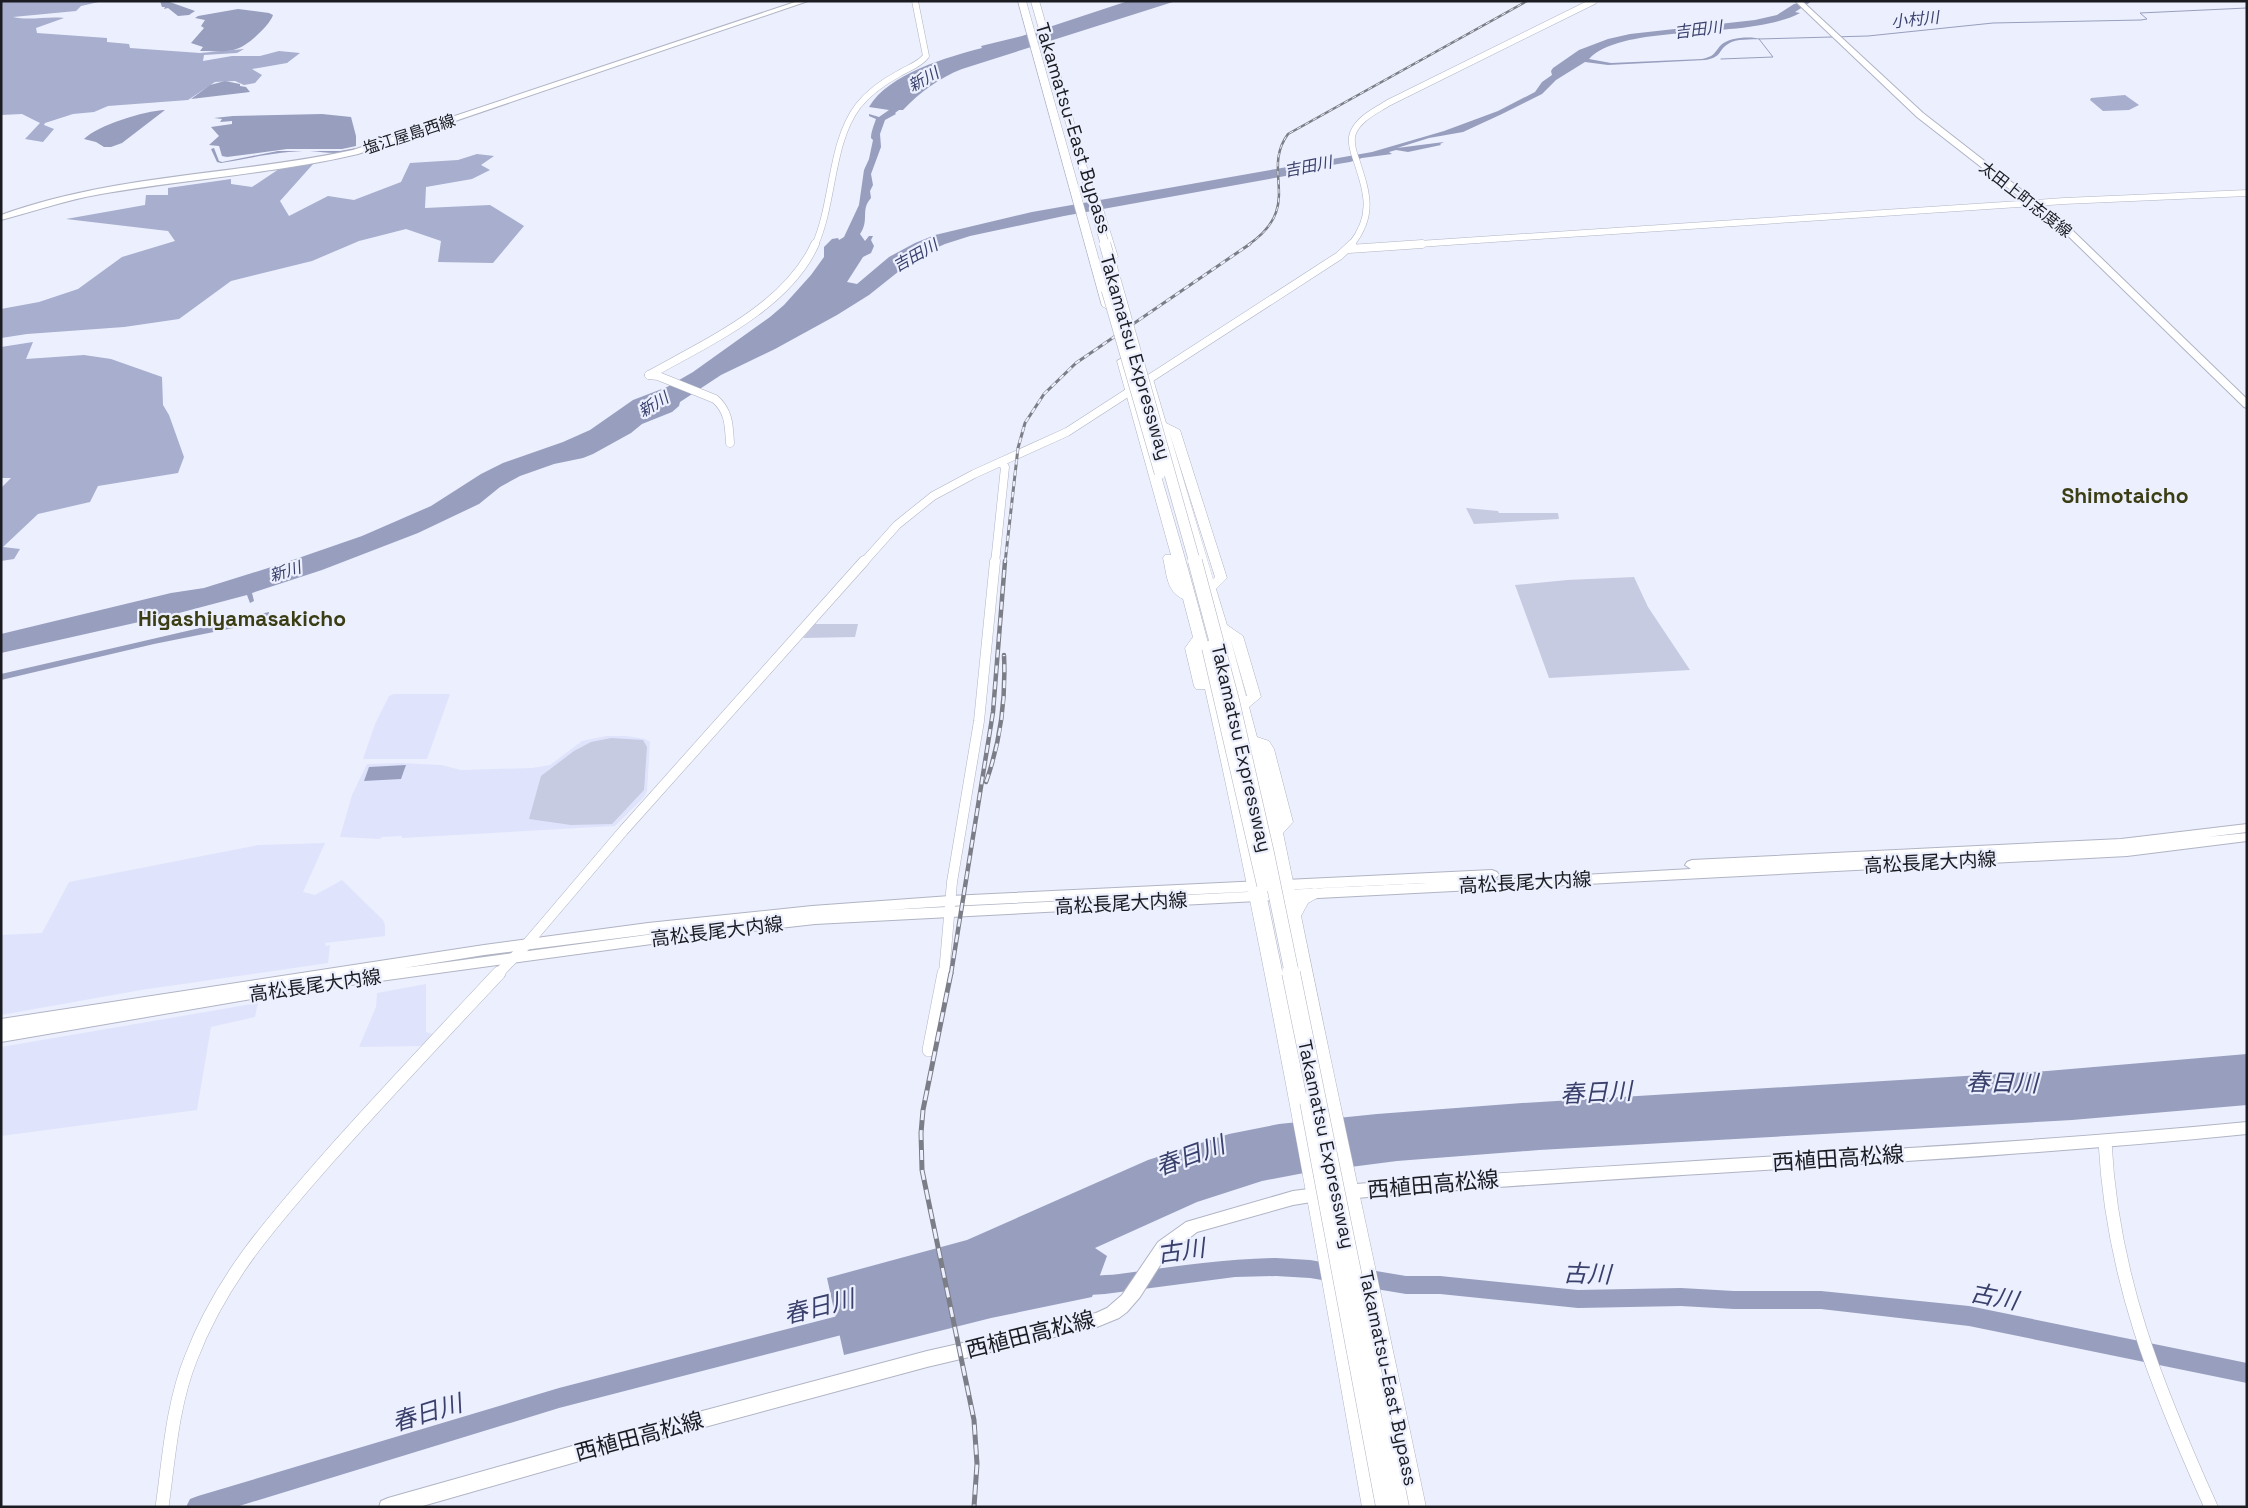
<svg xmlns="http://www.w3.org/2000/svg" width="2248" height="1508" viewBox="0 0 2248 1508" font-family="'Space Grotesk','Noto Sans JP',sans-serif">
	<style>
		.built { fill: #dfe4fc }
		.green { fill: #c6cbe1 }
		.forest { fill: #a7aece }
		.water { fill: #989ebe }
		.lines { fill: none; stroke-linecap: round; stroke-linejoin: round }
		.stream { stroke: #989ebe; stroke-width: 1 }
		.river { fill: #989ebe; fill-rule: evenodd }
		.minor-far3-casing { stroke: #b0b4c4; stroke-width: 7 }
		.minor-far2-casing { stroke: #b0b4c4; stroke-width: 9 }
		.minor-far1-casing { stroke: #b0b4c4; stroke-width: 11 }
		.minor-casing { stroke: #b0b4c4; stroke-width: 14 }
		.major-casing { stroke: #b0b4c4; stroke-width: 2 }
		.highway-casing { stroke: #b0b4c4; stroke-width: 1 }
		.minor-far3 { stroke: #fff; stroke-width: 6 }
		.minor-far2 { stroke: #fff; stroke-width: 8 }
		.minor-far1 { stroke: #fff; stroke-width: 10 }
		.minor { stroke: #fff; stroke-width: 13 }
		.major { fill: #fff; fill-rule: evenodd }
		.highway { fill: #fff; fill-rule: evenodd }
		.rail-far3-casing { stroke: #7c7e87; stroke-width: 2.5 }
		.rail-far2-casing { stroke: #7c7e87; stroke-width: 3 }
		.rail-far1-casing { stroke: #7c7e87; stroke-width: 4.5 }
		.rail-casing { stroke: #7c7e87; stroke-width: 5 }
		.rail-far3 { stroke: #eceffd; stroke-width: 1; stroke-dasharray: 4.5; stroke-linecap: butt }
		.rail-far2 { stroke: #eceffd; stroke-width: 2; stroke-dasharray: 5.5; stroke-linecap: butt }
		.rail-far1 { stroke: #eceffd; stroke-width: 2.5; stroke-dasharray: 8; stroke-linecap: butt }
		.rail { stroke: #eceffd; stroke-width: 3; stroke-dasharray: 10; stroke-linecap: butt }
		.highway-bridge-far3-casing { stroke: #b0b4c4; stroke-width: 9; stroke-linecap: butt }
		.highway-bridge-far2-casing { stroke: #b0b4c4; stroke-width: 12; stroke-linecap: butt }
		.highway-bridge-far1-casing { stroke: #b0b4c4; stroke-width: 15; stroke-linecap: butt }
		.highway-bridge-casing { stroke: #b0b4c4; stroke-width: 19; stroke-linecap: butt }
		.highway-bridge-far3 { stroke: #fff; stroke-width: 8 }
		.highway-bridge-far2 { stroke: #fff; stroke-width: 11 }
		.highway-bridge-far1 { stroke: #fff; stroke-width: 14 }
		.highway-bridge { stroke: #fff; stroke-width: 18 }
		.labels { text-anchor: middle; stroke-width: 4.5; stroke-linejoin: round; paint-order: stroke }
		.far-water-label { font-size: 16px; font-style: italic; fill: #39406c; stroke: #eceffd }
		.far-street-label { font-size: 16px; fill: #1a1c21; stroke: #eceffd }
		.street-label { font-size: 19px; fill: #1a1c21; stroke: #eceffd }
		.quarter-label { font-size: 21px; font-weight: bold; fill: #3b3d14; stroke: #eceffd }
		.near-street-label { font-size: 22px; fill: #1a1c21; stroke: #eceffd }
		.near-water-label { font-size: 24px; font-style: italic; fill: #39406c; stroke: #eceffd }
	</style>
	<rect width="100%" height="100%" fill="#eceffd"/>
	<g class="built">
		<path d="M394 694H450L427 759H363L375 724 389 696Z"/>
		<path d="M606 736H626L645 739 650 742 647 791 644 797 615 826 402 838V836L382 837 380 839 340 837 352 795 367 764 401 763 441 765 461 770 532 768 550 765 582 741Z"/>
		<path d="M325 843 303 892 315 895 342 880 383 920 385 925V936L325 943 326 946 330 945 328 963 141 990 1 1015V935L42 933 69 882 258 845Z"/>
		<path d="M426 984V1032L432 1034 423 1046 359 1047 376 1007 377 993Z"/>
		<path d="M258 1003 255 1017 211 1027 197 1110 1 1136V1047Z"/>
	</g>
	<g class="green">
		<path d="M1466 508 1498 511 1499 513H1558L1559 519 1474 524Z"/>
		<path d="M1634 577 1648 607 1690 670 1549 678 1515 585 1567 580Z"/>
		<path d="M815 624H858L855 637 803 638Z"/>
		<path d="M611 738 643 740 647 747 644 790 612 824 571 825 529 819 541 776 574 751 591 742Z"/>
	</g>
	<g class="forest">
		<path d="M1 1H103L81 6 76 11 13 17C29 21 47 16 64 18L36 28 37 33 107 38V42L129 44 130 48 200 53 244 49 237 53 204 55 203 61 232 56H260L279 51 300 53 287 63 252 69 262 75 255 83 244 85 235 81 215 82 188 100 108 106 94 112 73 114 45 123 44 125 54 129 43 142 25 139 40 123 22 114 1 115Z"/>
		<path d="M2125 95 2139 105 2129 110 2103 111 2090 100 2091 98Z"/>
		<path d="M477 154 494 156 481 165 490 170 472 179 426 187 425 208 490 205 524 226 493 263 438 262 441 241 406 229 359 241 312 261 231 281 179 319 124 327 27 334 1 338V309L39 302 78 289 122 257 175 241 168 231 66 219 145 205 146 195H168V188L231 179V184L252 187 282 167 314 163 280 201 289 216 328 196 354 200 401 182 410 163 458 160Z"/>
		<path d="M33 342 26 359 84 355 111 359 162 377 163 405 169 415 184 457 178 473 98 486 90 502 38 514 3 547 20 549 14 559 1 561V488L11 478H1V347Z"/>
	</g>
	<g class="water">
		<path d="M160 1H167L195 11 189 15 178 16 168 8 164 9 165 7H162Z"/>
		<path d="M1128 1H1176L962 69C939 78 920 92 903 110H899L895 113 896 114 885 120 880 134 881 147 871 174 873 185 870 191 871 198C860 210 870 220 860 234L865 241 869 236H873L871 240 874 246 871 253 863 257 847 282 857 284 889 257 915 243 935 235 1032 212 1372 152 1444 131 1498 111 1535 92 1542 82 1552 75 1551 71 1553 68 1579 50 1608 39 1630 34 1755 20 1777 15 1794 4 1812 1 1795 12 1800 13C1748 41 1624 22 1589 59L1611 63 1702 59C1715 56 1713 54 1721 45 1729 37 1751 36 1761 39 1750 40 1737 38 1728 44 1717 51 1723 57 1705 60L1608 65 1585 62 1556 80 1542 94 1502 114 1463 132 1429 138 1397 148 1444 142 1440 144 1441 145 1408 152 1396 150 1389 152 1392 154 1362 158 1350 162 1326 166 1319 170 1064 216 970 236 945 244 918 256 869 295 837 315 775 349 721 375 680 402 679 406 672 412 642 424 631 433 593 454 583 458 554 464 520 476 500 487 479 504 418 533 322 570 252 593 254 601 250 603 247 595 179 613 1 653V634L171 593 204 588 284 563 362 536 431 506 481 474 503 463 563 442 590 430 633 400 667 387 693 372 770 317 784 305 811 275 824 257V247L832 239 838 238 839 240 844 237 859 205 864 170 869 159 873 140 871 138C871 132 874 125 876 119L869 116V114L879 117 889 110 869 107C888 74 947 57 982 48L981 46 1022 36Z"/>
		<path d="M238 9 269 13 273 15C270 25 249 44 239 48 228 53 212 51 200 51L203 47 191 43 204 28 201 26 205 20 195 18 198 16Z"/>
		<path d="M225 81 240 84V86L246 87 250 92 191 99 210 85Z"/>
		<path d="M165 110 122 143 111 147H104L96 142 84 139C98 125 144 111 165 110Z"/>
		<path d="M322 114 351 117 356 136V146L342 149H287L227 157 222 156 219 146 209 145 219 136 211 127 232 124V121L220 122 222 119 214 118 233 116Z"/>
		<path d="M214 148 219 161 222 162 278 151H340L356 148C344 156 325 152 310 151 279 151 251 158 221 163L217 162 211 149Z"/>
		<path d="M269 612 268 621 154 644 1 680V674Z"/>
		<path d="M406 765 401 779 364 781 369 767Z"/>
		<path d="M2247 1054V1105L2072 1120 1539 1150 1397 1161 1304 1173 1262 1181 1197 1202 1095 1248 1107 1256 1092 1297 991 1318 844 1355 827 1278 967 1240 1148 1160 1229 1134 1279 1124 1377 1114 1522 1103 2047 1071Z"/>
	</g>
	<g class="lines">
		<g class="stream">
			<path d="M1759 39 1868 36 1993 23 2141 20 2147 19 2140 13 2247 8"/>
			<path d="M1721 59 1773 57 1759 39"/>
		</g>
		<g class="river">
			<path d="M1276 1258 1310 1260 1406 1276H1440L1578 1290 1681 1288 1734 1291H1821L1969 1306 2247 1363V1383L1969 1326 1821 1309H1734L1681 1306 1578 1308 1440 1294H1406L1310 1278 1276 1276 1235 1277 1105 1294 1074 1296 1066 1294 1063 1287 1066 1280C1083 1275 1102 1276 1119 1274 1172 1267 1223 1259 1276 1258Z"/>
			<path d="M857 1311 865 1314 868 1321 865 1328 857 1331 559 1408 236 1507H186L190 1499 198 1496 559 1388Z"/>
		</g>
		<g class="minor-far3-casing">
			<g id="minor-far3">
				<path d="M815 245C834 203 830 143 858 106 869 92 885 81 900 73 910 67 919 65 926 56L915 1"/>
				<path d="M1351 245C1375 215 1367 193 1356 159 1353 151 1350 141 1353 133 1359 118 1376 111 1388 103L1594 1"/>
				<path d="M1404 245 2064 201 2247 193"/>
			</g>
		</g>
		<g class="minor-far2-casing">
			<g id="minor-far2">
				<path d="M1349 249 1422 244"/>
				<path d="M649 375C706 343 787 307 815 244"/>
				<path d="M649 375 658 376 715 399C729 411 729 426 730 443"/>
				<path d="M863 563 897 525 933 496 974 474 1067 432 1339 256 1352 244"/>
				<path d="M995 563 1005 467 1001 462"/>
			</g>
		</g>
		<g class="minor-far1-casing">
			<g id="minor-far1">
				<path d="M498 974 526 945 623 831 864 561"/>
				<path d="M944 974 952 882 979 721 995 561"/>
			</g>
		</g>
		<g class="minor-casing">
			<g id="minor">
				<path d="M929 1050 944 973"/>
				<path d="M2105 1142C2112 1277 2156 1385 2211 1507"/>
				<path d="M162 1507C169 1458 172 1405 191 1358 222 1277 273 1221 329 1157 385 1094 442 1034 499 973"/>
			</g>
		</g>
		<g class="major-casing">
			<g id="major">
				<path d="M798 1H808L358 154C273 174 186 179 101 194 66 200 35 211 1 220V215C114 174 237 175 353 150Z"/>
				<path d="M1795 1H1802L1923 113 2068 226 2247 399V408L2244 407 2062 230 1917 117Z"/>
				<path d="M2247 824V832L2207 837 2247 833V841L2127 856 815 924 718 935 263 997 1 1042V1019L484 945 648 923 812 906 950 896 1492 870 1497 872 1499 875 1493 880 1691 869 1685 865 1687 862 1692 860 2121 839ZM1447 882 886 910 950 906ZM698 928 404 968 484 955Z"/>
				<path d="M2247 1122V1134C1947 1164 1645 1173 1344 1199L1338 1197 1336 1192 1338 1187 1344 1185C1645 1160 1946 1151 2247 1122Z"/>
				<path d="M1324 1187 1330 1189 1332 1194 1330 1199 1293 1205 1197 1232 1166 1256 1140 1297 1127 1312 1119 1318 1097 1327 927 1367 590 1458 419 1507H379L381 1501 388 1498 590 1441 927 1351 1096 1313 1107 1308 1122 1295 1158 1242 1186 1222 1293 1191Z"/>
			</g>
		</g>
		<g class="highway-casing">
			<g id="highway">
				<path d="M1018 1H1026L1112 306 1110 308 1107 309 1102 306Z"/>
				<path d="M1095 193 1099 196 1118 257 1116 259 1113 260 1108 257 1091 196Z"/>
				<path d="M1122 358 1127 361C1154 454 1183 546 1207 639 1280 925 1329 1217 1382 1507H1362C1314 1233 1266 960 1205 689H1196L1194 686 1185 648 1193 637 1183 599C1166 591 1167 574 1163 558L1165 555H1171L1117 361Z"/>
				<path d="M1148 376 1153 379 1166 423 1180 430 1227 578 1216 589 1227 625 1243 636 1261 697 1249 707 1257 737 1269 741 1274 749 1293 822 1283 833 1296 896 1314 888 1319 889 1321 893 1319 897 1308 903 1301 916C1341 1113 1385 1310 1426 1507H1406L1367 1312 1337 1180 1269 832 1210 609 1143 379ZM1169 431 1215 577 1213 579ZM1230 637 1247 696H1246Z"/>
			</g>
		</g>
		<use href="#minor-far3" class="minor-far3"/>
		<use href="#minor-far2" class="minor-far2"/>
		<use href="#minor-far1" class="minor-far1"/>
		<use href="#minor" class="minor"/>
		<use href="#major" class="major"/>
		<use href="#highway" class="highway"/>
		<g class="rail-far3-casing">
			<path id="rail-far3" d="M1248 245C1305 206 1260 172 1288 134L1527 1"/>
		</g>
		<g class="rail-far2-casing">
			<path id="rail-far2" d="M1005 563 1018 448 1025 423 1044 394 1076 363 1250 244"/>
		</g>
		<g class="rail-far1-casing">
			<g id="rail-far1">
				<path d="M986 782C1001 740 1006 700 1004 655"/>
				<path d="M951 974 993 712 1005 561"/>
			</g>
		</g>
		<g class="rail-casing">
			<path id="rail" d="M951 973 923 1110 921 1133 922 1170 974 1420 977 1464 974 1507"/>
		</g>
		<use href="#rail-far3" class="rail-far3"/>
		<use href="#rail-far2" class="rail-far2"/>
		<use href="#rail-far1" class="rail-far1"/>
		<use href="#rail" class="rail"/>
		<g class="highway-bridge-far3-casing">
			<path id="highway-bridge-far3" d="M1035 1 1105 245"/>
		</g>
		<g class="highway-bridge-far2-casing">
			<g id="highway-bridge-far2">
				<path d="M1105 244 1195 563"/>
				<path d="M1107 290 1160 473"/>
			</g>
		</g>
		<g class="highway-bridge-far1-casing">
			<g id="highway-bridge-far1">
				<path d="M1195 561 1232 700 1267 853 1292 974"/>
				<path d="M1209 648 1264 885"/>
			</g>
		</g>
		<g class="highway-bridge-casing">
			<g id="highway-bridge">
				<path d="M1291 973 1400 1507"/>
				<path d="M1309 1102 1385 1507"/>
			</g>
		</g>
		<use href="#highway-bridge-far3" class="highway-bridge-far3"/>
		<use href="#highway-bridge-far2" class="highway-bridge-far2"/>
		<use href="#highway-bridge-far1" class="highway-bridge-far1"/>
		<use href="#highway-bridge" class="highway-bridge"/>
	</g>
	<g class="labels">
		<g class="far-water-label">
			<text transform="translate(1915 19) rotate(-6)" y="6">小村川</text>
			<text transform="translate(1698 29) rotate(-7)" y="6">吉田川</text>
			<text transform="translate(923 79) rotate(-29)" y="6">新川</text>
			<text transform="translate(1308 166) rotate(-11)" y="6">吉田川</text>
			<text transform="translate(915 255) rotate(-29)" y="6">吉田川</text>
			<text transform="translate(653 404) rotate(-31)" y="6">新川</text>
			<text transform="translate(285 571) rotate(-17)" y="6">新川</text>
		</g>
		<g class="far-street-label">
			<text transform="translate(409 134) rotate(-18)" y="6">塩江屋島西線</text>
			<text transform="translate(2026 199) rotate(38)" y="6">太田上町志度線</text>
		</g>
		<g class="street-label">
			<text transform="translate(1074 128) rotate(73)" y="7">Takamatsu-East Bypass</text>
			<text transform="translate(1136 357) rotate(74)" y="7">Takamatsu Expressway</text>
			<text transform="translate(1242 748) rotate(77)" y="7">Takamatsu Expressway</text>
			<text transform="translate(1930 862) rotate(-3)" y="7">高松長尾大内線</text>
			<text transform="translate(1525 882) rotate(-3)" y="7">高松長尾大内線</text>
			<text transform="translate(1121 903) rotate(-3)" y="7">高松長尾大内線</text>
			<text transform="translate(717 931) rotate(-7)" y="7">高松長尾大内線</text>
			<text transform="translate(315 985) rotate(-8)" y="7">高松長尾大内線</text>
			<text transform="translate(1327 1144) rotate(78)" y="7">Takamatsu Expressway</text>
			<text transform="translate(1389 1378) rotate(78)" y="7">Takamatsu-East Bypass</text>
		</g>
		<g class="quarter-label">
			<text x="2125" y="503">Shimotaicho</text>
			<text x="242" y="626">Higashiyamasakicho</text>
		</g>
		<g class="near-street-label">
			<text transform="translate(1838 1158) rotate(-4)" y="8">西植田高松線</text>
			<text transform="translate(1433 1184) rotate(-5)" y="8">西植田高松線</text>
			<text transform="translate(1030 1334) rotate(-14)" y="8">西植田高松線</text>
			<text transform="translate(639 1436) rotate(-15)" y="8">西植田高松線</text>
		</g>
		<g class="near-water-label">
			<text transform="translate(2002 1083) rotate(1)" y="8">春日川</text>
			<text transform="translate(1596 1093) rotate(-3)" y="8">春日川</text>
			<text transform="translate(1190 1156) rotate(-20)" y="8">春日川</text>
			<text transform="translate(1181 1251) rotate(-8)" y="8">古川</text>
			<text transform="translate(1587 1274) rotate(2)" y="8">古川</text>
			<text transform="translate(1994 1297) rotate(11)" y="8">古川</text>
			<text transform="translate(819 1307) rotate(-14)" y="8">春日川</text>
			<text transform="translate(427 1413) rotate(-17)" y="8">春日川</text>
		</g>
	</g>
	<rect width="2248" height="1508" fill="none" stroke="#1a1c21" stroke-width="5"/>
</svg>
